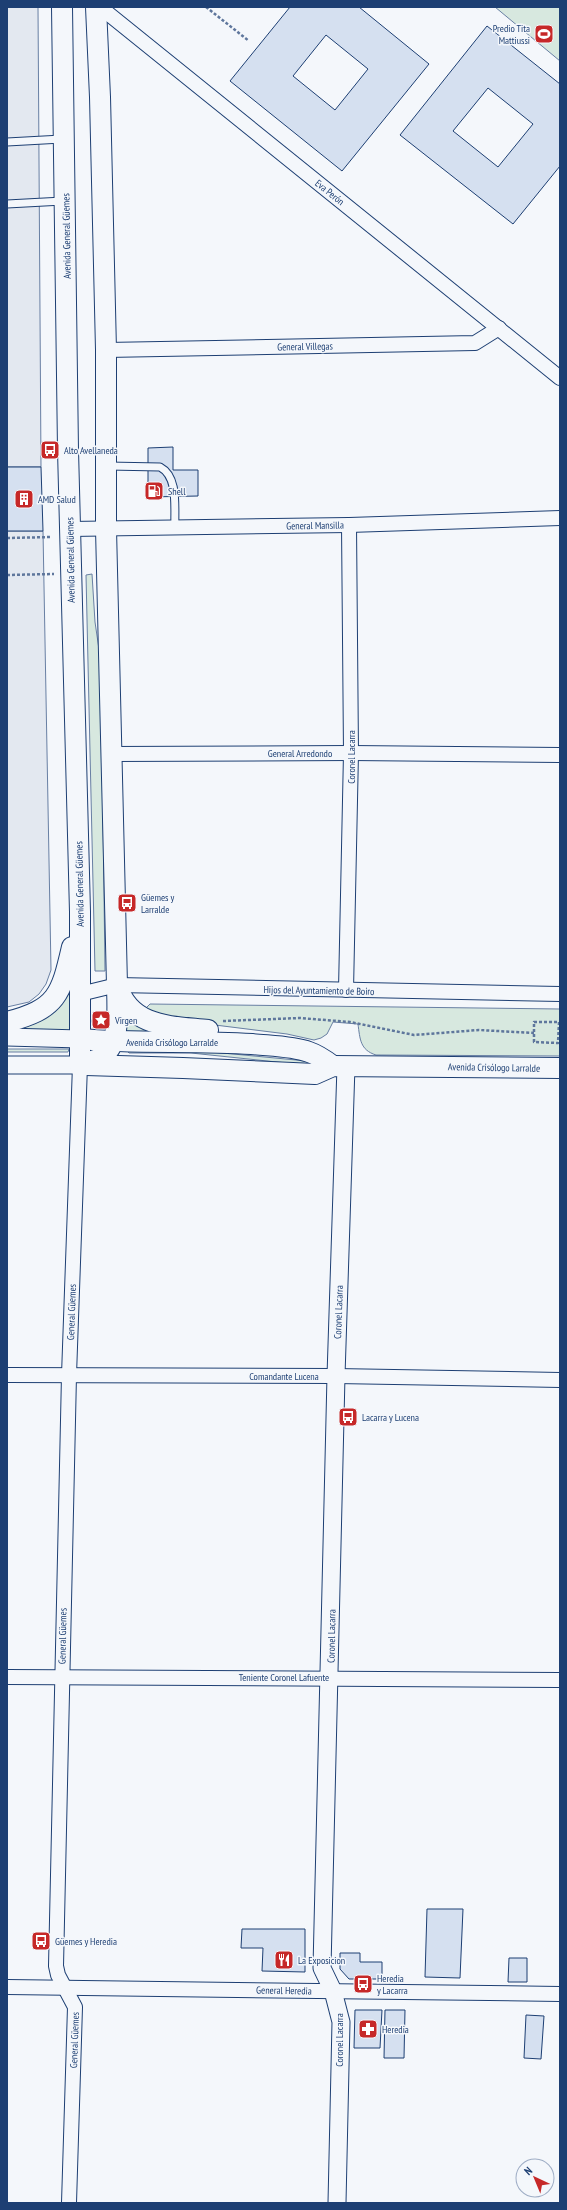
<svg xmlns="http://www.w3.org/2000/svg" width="567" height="2210" viewBox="0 0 567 2210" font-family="'PT Sans Narrow',sans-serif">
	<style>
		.green { fill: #d7e8df; stroke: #687fa3 }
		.parking { fill: #e3e8f0; stroke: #687fa3 }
		.building { fill: #d5e0f0; stroke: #1d3f73; fill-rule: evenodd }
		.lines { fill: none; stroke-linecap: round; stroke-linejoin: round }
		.service-casing { stroke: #1d3f73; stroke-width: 9 }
		.minor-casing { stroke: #1d3f73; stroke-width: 16 }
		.tertiary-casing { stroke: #1d3f73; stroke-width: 19 }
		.secondary-casing { stroke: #1d3f73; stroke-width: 22 }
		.path { stroke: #5e769c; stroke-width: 2.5; stroke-dasharray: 3 2; stroke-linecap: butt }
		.service { stroke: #f4f7fb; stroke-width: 7 }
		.minor { stroke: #f4f7fb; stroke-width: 14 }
		.tertiary { stroke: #f4f7fb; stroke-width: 17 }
		.secondary { stroke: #f4f7fb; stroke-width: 20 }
		.labels { text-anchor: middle; stroke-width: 3; stroke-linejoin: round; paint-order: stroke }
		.poi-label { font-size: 10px; fill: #1d3f73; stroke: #f4f7fb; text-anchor: start }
		.street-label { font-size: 10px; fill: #1d3f73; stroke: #f4f7fb }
	</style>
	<rect width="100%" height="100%" fill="#f4f7fb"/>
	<g class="green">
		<path d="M495 7H560V61Z"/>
		<path d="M92 574 95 622 101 663 105 971H95L86 575Z"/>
		<path d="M70 981 72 1034 7 1031Z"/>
		<path d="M150 1004 560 1009V1056L376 1055C360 1050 360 1039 358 1024L333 1022 327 1034 321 1038 314 1040 287 1034 159 1018 146 1008Z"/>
		<path d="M125 1006 158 1032 126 1035Z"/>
		<circle cx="100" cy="1021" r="8"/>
		<path d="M7 1049H69L68 1052H7Z"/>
		<path d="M191 1050 317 1062 315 1066 191 1053H129L127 1051Z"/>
	</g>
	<g class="parking">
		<path d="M7 7H38L41 467H7Z"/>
		<path d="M7 531H43L51 970 46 984 39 994 29 1002 7 1007Z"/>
	</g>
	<g class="building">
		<path d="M290 7H359L429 64 342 171 230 81ZM326 35 368 69 335 110 293 76Z"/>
		<path d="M487 26 560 84V166L513 224 400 135ZM488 88 533 124 498 167 453 131Z"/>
		<path d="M173 447V470H198V496L148 497V448Z"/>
		<path d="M7 467H41L43 531H7Z"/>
		<path d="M427 1909H463L460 1978 425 1977Z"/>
		<path d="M242 1929H305V1972L262 1971 263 1948H241Z"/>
		<path d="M340 1953H360V1962H382V1979H349L340 1969Z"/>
		<path d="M509 1958H527V1982H508Z"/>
		<path d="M355 2010H382L380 2048H354Z"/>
		<path d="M385 2010H405L404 2058H384Z"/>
		<path d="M526 2015 544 2016 541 2059 524 2058Z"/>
	</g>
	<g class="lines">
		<g class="service-casing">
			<g id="service">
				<path d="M7 142 62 139"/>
				<path d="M7 204 63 201"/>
				<path d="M108 466 160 467C179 477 174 508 175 527"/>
			</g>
		</g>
		<g class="minor-casing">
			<g id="minor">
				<path d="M100 7 560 378"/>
				<path d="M106 350 475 343 499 328"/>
				<path d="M70 529 349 525 560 518"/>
				<path d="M111 754 351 753 560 755"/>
				<path d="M346 990 351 753 349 525"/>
				<path d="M80 994 117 985 560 994"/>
				<path d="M7 1375 336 1376 560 1380"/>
				<path d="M7 1677 560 1680"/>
				<path d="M7 1987 560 1994"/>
				<path d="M69 2203 75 2007 58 1975 56 1966 69 1375 80 1065"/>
			</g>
		</g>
		<g class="tertiary-casing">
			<g id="tertiary">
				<path d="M7 1037 80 1039"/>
				<path d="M7 1065H80"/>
				<path d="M337 2203 341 2022 333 1991 322 1968 336 1376 346 1066"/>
			</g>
		</g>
		<g class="secondary-casing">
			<g id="secondary">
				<path d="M62 7 68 450 80 912V1065"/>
				<path d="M117 985C130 1028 171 1026 208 1030"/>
				<path d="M7 1022C57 1009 61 995 72 947"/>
				<path d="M80 1039C137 1044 195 1040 252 1044 270 1046 292 1046 309 1052 318 1055 325 1060 333 1066"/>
				<path d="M80 1065C86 1063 94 1061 100 1058 122 1045 117 1006 117 985L106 529V350L100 97 96 7"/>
				<path d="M86 1065 183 1068 315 1074 333 1066 560 1068"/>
			</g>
		</g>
		<g class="path">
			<path d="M206 7 249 41"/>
			<path d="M7 538 52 537"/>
			<path d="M7 575 54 574"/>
			<path d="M223 1021 300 1018 350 1022 414 1035 479 1030 534 1033"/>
			<path d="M534 1022H559L558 1043 534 1042Z"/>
		</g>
		<use href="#service" class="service"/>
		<use href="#minor" class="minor"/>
		<use href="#tertiary" class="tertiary"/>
		<use href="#secondary" class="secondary"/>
	</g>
	<defs>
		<g id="stadium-square" transform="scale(1)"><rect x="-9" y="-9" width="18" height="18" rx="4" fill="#c62828" stroke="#f4f7fb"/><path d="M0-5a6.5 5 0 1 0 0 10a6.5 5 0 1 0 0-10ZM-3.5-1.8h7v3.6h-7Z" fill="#fff"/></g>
		<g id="bus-square" transform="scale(1)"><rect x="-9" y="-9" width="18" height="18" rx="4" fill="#c62828" stroke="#f4f7fb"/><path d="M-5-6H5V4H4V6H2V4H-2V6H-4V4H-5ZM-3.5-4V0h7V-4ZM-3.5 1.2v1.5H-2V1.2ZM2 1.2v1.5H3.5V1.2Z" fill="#fff"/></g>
		<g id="fuel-square" transform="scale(1)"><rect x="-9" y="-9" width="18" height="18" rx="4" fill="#c62828" stroke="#f4f7fb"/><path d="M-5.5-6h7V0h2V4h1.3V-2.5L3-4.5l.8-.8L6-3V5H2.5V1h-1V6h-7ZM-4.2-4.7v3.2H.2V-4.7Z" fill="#fff"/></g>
		<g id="building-square" transform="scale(1)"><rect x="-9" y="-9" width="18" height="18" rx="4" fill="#c62828" stroke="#f4f7fb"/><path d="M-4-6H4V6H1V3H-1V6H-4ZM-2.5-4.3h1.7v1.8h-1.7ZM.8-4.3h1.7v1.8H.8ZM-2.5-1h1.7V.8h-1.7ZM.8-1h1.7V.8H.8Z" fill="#fff"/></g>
		<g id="sight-square" transform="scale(1)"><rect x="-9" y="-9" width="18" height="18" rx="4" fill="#c62828" stroke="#f4f7fb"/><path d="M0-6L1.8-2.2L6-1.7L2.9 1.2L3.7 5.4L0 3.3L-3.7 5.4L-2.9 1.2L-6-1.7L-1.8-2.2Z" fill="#fff"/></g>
		<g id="restaurant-square" transform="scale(1)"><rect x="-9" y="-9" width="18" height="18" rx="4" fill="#c62828" stroke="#f4f7fb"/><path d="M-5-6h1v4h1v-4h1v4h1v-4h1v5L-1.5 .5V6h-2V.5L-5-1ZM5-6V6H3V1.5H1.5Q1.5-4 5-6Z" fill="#fff"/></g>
		<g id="pharmacy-square" transform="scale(1)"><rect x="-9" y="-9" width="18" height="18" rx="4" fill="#c62828" stroke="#f4f7fb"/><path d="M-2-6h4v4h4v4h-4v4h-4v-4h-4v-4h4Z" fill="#fff"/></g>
	</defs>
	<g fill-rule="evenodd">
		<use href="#stadium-square" x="544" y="34"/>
		<use href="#bus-square" x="50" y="450"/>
		<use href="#fuel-square" x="154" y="491"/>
		<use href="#building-square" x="24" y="499"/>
		<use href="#bus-square" x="127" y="903"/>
		<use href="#sight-square" x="101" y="1020"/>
		<use href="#bus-square" x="348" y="1417"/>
		<use href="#bus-square" x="41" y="1941"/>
		<use href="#restaurant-square" x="284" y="1960"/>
		<use href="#bus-square" x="363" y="1984"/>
		<use href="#pharmacy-square" x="368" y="2029"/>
	</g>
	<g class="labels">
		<g class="poi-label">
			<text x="530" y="32" text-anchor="end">Predio Tita<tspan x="530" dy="12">Mattiussi</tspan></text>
			<text x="64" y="454">Alto Avellaneda</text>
			<text x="168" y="495">Shell</text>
			<text x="38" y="503">AMD Salud</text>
			<text x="141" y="901">Güemes y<tspan x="141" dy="12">Larralde</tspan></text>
			<text x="115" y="1024">Virgen</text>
			<text x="362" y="1421">Lacarra y Lucena</text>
			<text x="55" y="1945">Güemes y Heredia</text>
			<text x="298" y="1964">La Exposicion</text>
			<text x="377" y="1982">Heredia<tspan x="377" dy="12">y Lacarra</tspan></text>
			<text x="382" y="2033">Heredia</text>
		</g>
		<g class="street-label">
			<text transform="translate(330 192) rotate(39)" y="4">Eva Perón</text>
			<text transform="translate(66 236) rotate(-91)" y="4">Avenida General Güemes</text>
			<text transform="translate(305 346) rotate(-1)" y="4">General Villegas</text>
			<text transform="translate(315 525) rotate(-1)" y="4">General Mansilla</text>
			<text transform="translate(70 560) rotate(-91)" y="4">Avenida General Güemes</text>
			<text x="300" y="757">General Arredondo</text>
			<text transform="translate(351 757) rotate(-90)" y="4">Coronel Lacarra</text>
			<text transform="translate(79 884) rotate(-91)" y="4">Avenida General Güemes</text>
			<text transform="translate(319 990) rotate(1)" y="4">Hijos del Ayuntamiento de Boiro</text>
			<text x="172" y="1046">Avenida Crisólogo Larralde</text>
			<text transform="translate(494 1067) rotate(1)" y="4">Avenida Crisólogo Larralde</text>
			<text transform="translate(71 1312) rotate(-88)" y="4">General Güemes</text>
			<text transform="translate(338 1312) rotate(-88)" y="4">Coronel Lacarra</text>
			<text x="284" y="1380">Comandante Lucena</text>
			<text transform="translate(62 1636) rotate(-89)" y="4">General Güemes</text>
			<text transform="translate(331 1636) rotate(-89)" y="4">Coronel Lacarra</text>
			<text x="284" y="1681">Teniente Coronel Lafuente</text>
			<text transform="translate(284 1990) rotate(1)" y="4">General Heredia</text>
			<text transform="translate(74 2040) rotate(-88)" y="4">General Güemes</text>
			<text transform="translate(339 2040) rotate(-90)" y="4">Coronel Lacarra</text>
		</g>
	</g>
	<rect width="567" height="2210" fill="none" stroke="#1d3f73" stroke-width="16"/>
	<g transform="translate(535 2178) rotate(316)"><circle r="19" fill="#f4f7fb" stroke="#9eadc5"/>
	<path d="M0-3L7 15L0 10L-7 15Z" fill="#c62828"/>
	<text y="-6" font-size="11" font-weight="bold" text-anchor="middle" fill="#1d3f73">N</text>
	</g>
</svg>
